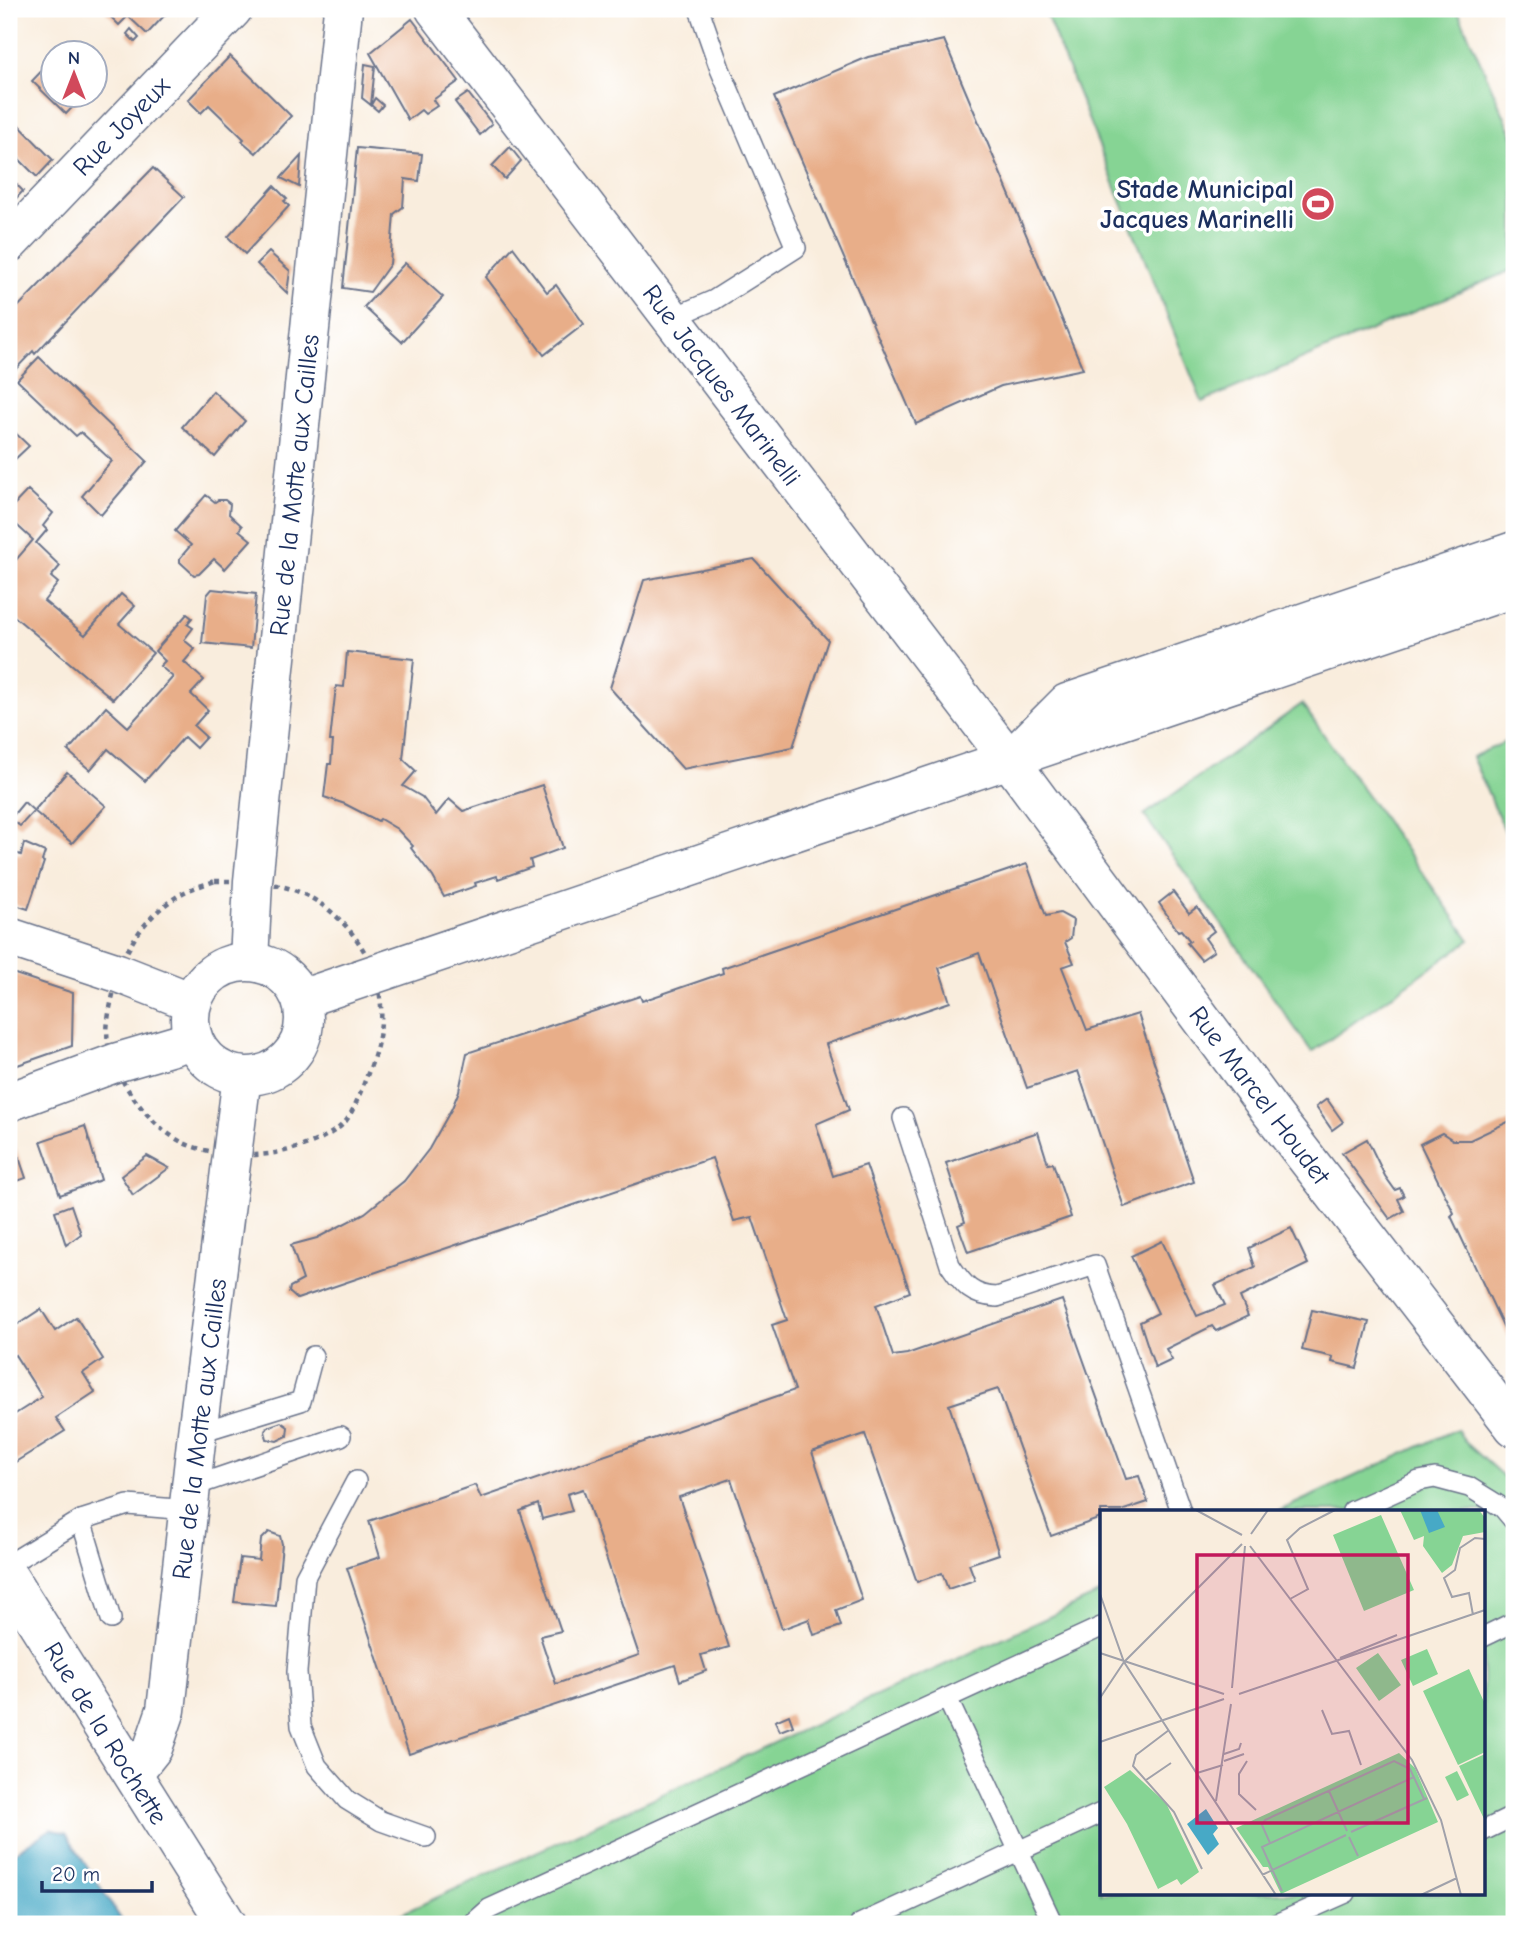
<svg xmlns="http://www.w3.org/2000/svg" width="1523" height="1933" viewBox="0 0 1523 1933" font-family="'Comic Neue',sans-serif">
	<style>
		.green { fill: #86d494; stroke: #508279; stroke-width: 2 }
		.water { fill: #47a9c6; stroke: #316c92; stroke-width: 2 }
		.building { fill: #e8ae89; fill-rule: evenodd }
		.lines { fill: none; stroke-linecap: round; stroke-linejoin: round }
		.service-casing { stroke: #69728a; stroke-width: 22 }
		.minor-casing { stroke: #69728a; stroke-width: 41 }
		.path { stroke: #69728a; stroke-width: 4.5; stroke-dasharray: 5 5; stroke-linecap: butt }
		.service { stroke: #fff; stroke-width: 19 }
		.minor { stroke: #fff; stroke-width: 38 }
		.labels { text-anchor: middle; stroke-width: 7; stroke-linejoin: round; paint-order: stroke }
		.street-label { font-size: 26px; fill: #1b2f5e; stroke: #fff }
		.poi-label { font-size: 26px; font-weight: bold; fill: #1b2f5e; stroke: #fff; text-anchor: end }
		.inset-road { fill: none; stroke: #a0a1aa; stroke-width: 2 }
		.view { fill: #c2185b; fill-opacity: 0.15; stroke: #c2185b; stroke-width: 3.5 }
		.inset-edge { fill: none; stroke: #1b2f5e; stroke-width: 3.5 }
	</style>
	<rect width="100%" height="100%" fill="#fff"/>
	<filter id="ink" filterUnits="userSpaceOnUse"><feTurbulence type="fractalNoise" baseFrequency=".0143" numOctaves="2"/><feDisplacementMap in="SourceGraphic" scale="14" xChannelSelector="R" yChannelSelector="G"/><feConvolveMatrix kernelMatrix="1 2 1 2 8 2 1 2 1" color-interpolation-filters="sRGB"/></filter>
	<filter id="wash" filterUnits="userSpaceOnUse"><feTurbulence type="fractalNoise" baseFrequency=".00686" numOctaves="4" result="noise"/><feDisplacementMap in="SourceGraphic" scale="28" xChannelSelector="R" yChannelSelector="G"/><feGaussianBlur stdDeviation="1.57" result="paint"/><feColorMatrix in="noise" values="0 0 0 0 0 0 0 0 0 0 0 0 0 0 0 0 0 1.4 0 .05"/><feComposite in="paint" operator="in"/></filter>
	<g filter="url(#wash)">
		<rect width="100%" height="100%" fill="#f9eddd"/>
		<g class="green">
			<path d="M1044 9H1457L1514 138V269L1202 402Z"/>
			<path d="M1302 704 1470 940 1312 1052 1144 815Z"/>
			<path d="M1514 738V851L1472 757Z"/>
			<path d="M1457 1429 1464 1441 1514 1486V1924H379L1101 1593V1893H1483V1511H1279Z"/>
		</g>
		<path class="water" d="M51 1829 66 1833 124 1924H9V1856Z"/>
		<g id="blocks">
			<g class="building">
				<path d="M103 9H163L161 11 165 15 147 34 128 16 119 25Z"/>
				<path d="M412 19 459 81 433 100 437 106 425 114 421 110 408 120 370 53Z"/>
				<path d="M131 29 139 38 135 42 127 34Z"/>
				<path d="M73 39 87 52H59Z"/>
				<path d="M944 40 1083 369 1001 386 916 424 774 97 868 57Z"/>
				<path d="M230 56 291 116 256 153 242 141 244 139 209 105 201 113 188 100Z"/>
				<path d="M52 60V94H85L66 114 32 81Z"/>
				<path d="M94 60 107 73 94 85Z"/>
				<path d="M365 64 375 66 371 105 362 98Z"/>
				<path d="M468 93 492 124 480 135 455 102Z"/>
				<path d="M375 98 383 105 378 111 371 105Z"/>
				<path d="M9 115 53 160 37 177 9 149Z"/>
				<path d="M510 147 521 161 505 179 492 166Z"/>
				<path d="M357 148 422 154 419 181 405 179 403 207 394 214 390 264 370 292 343 288Z"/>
				<path d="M301 156 299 187 281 178Z"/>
				<path d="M153 168 184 197 35 354 33 351 9 376V316Z"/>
				<path d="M9 177 23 191 9 206Z"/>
				<path d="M274 186 287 199 284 201 289 206 245 254 228 237Z"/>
				<path d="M513 247 547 292 556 285 584 324 544 355 486 277Z"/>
				<path d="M269 252 290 271 287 293 257 264Z"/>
				<path d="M405 263 443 297 402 342 364 307Z"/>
				<path d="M39 357 147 461 101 515 82 496 112 461 81 432 76 436 17 380Z"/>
				<path d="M213 391 245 421 215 457 182 427Z"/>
				<path d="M9 427 29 446 13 461 9 457Z"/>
				<path d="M28 490 53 513 43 526 47 530 36 543 60 566 51 577 58 583 44 601 85 635 121 594 135 606 119 624 153 653 113 699 9 612V568L33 540 9 518V510Z"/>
				<path d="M206 495 215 502 218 500H225L230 504 229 514 242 526 239 530 251 540 225 569 214 559 199 574 194 575 180 562V558L191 545 175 531Z"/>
				<path d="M754 559 828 640 793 747 683 769 610 688 644 580Z"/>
				<path d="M212 589 256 594 251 648 202 643 207 595Z"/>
				<path d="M187 614 192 618 187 624 193 628 184 640 195 649 184 662 204 680 191 694 208 710 194 726 206 737 196 748 184 737 145 781 108 749 90 770 68 751 106 707 128 727 173 677 160 666 165 661 155 651Z"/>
				<path d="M347 652 414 659 403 759 416 771 403 786 422 797 436 815 449 799 463 811 542 785 563 848 530 860 532 867 498 879 497 876 475 883 476 886 444 897 433 877 411 848 413 846 397 829 380 819 378 821 345 804 324 797 328 764H331L333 741H330L336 686 344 687Z"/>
				<path d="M67 772 106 806 72 843 34 811Z"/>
				<path d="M24 802 34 811 20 826 10 819Z"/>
				<path d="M24 843 45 852 42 861 44 862 28 909 9 903V851L21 855Z"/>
				<path d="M1027 864 1046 916 1060 913 1073 920 1071 938 1065 942 1074 963 1062 967 1087 1030 1138 1014 1194 1182 1124 1207 1078 1071 1027 1088 979 953 939 968 950 1002 826 1044 849 1110 816 1124 833 1176 866 1165 910 1292 876 1305 893 1356 907 1354 1062 1300 1126 1479 1139 1476 1148 1502 1121 1511H1101V1518L1051 1536 998 1389 949 1405 999 1554 969 1564 975 1580 948 1589 942 1573 917 1582 865 1434 812 1452 862 1600 836 1610 841 1626 814 1635 809 1619 782 1629 731 1479 679 1497 729 1647 701 1655 706 1671 680 1681 675 1665 409 1754 347 1568 380 1557 369 1521 475 1485 481 1498 795 1390 772 1325 787 1320 752 1217 734 1221 712 1158 297 1299 289 1292 290 1287 303 1280 291 1245 317 1238 365 1213 404 1181 429 1149 452 1108 459 1091 467 1053 640 996 642 1001 723 973 722 968ZM583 1489 639 1655 556 1684 540 1636 561 1631 520 1511 538 1504 542 1519 572 1511 567 1494Z"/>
				<path d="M1173 892 1189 913 1197 907 1214 931 1205 938 1214 951 1201 960 1187 943 1190 941 1181 930 1178 931 1159 903Z"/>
				<path d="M9 972 73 993 72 1046 9 1068Z"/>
				<path d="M1327 1099 1343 1122 1332 1130 1316 1107Z"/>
				<path d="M1514 1119V1349L1451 1216 1454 1213 1420 1144 1442 1133 1453 1140H1470Z"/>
				<path d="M85 1126 101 1180 60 1195 41 1141Z"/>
				<path d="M9 1128 26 1178 9 1184Z"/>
				<path d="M1038 1132 1048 1164 1053 1163 1071 1217 968 1252 958 1225 965 1222 946 1163Z"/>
				<path d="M1367 1139 1385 1176 1395 1190 1400 1188 1404 1196 1398 1199 1404 1211 1390 1219 1342 1153Z"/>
				<path d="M147 1156 169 1168 133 1195 121 1176Z"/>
				<path d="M71 1205 81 1234 66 1245 55 1211Z"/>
				<path d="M1291 1228 1308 1264 1240 1297 1248 1316 1216 1331 1212 1326 1166 1349 1172 1360 1155 1368 1140 1322 1158 1313 1131 1256 1162 1241 1197 1316 1225 1305 1215 1285 1255 1267 1249 1248Z"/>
				<path d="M41 1309 55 1331 76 1317 103 1359 83 1373 95 1392 56 1418 65 1431 9 1466V1418L42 1397 15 1355 9 1359V1330Z"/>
				<path d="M1312 1310 1369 1322 1357 1368 1332 1362 1333 1357 1302 1350Z"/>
				<path d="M281 1422 288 1427 287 1436 277 1441 267 1439 265 1431 267 1427Z"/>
				<path d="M269 1532 280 1536 282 1544 276 1606 234 1602 240 1558 259 1560 261 1540Z"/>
				<path d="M789 1715 793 1726 780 1731 775 1721Z"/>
			</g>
		</g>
	</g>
	<g filter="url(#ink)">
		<use href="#blocks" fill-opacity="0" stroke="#69728a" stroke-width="2"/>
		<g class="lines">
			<g class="service-casing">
				<g id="service">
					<path d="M672 318 714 300 796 248 720 69 699 9"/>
					<path d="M903 1118 950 1265C964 1286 972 1296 997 1297L1095 1265 1181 1511"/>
					<path d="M197 1433 301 1401 313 1356"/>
					<path d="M356 1481 305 1577 297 1672 301 1726 317 1766 347 1800 381 1821 426 1837"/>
					<path d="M191 1487 341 1436"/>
					<path d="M1352 1511 1419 1481 1435 1478 1469 1487 1503 1508 1514 1521"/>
					<path d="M81 1520 111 1619"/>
					<path d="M9 1564 81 1520 128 1505 188 1510"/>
					<path d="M1483 1637 1514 1622"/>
					<path d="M947 1698 1053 1924"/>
					<path d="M1483 1831 1514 1816"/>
					<path d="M472 1924 489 1909 1101 1627"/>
					<path d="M860 1924 1101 1813"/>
					<path d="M1276 1924 1346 1893"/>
				</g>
			</g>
			<g class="minor-casing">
				<g id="minor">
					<path d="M435 9 1010 761 1270 1111 1514 1427"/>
					<path d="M9 243 233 9"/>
					<path d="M1016 754 1067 703 1514 551"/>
					<path d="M9 937 118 973 192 1002"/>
					<path d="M249 961 253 881 343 9"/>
					<circle cx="247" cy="1019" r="57"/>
					<path d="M301 999 1514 588"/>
					<path d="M9 1102 115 1063 193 1040"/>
					<path d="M9 1578 227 1924"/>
					<path d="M133 1773 153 1748 166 1710 197 1433 242 1076"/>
				</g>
			</g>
			<path class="path" d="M215 881C240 881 264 881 288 888 338 903 378 955 381 1006 383 1030 375 1057 366 1078 361 1091 354 1110 346 1121 333 1136 303 1147 285 1151 255 1158 220 1156 191 1146 155 1134 114 1080 108 1043 105 1024 111 1004 115 986 124 947 146 915 181 894 191 888 204 885 215 881Z"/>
			<use href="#service" class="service"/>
			<use href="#minor" class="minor"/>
		</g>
	</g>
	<defs>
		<g id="stadium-disc" transform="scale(1.75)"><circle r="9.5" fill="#d1495b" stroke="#fff"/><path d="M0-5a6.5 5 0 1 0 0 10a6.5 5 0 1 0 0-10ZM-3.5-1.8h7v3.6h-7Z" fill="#fff"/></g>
	</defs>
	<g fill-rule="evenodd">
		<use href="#stadium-disc" x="1318" y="204"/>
	</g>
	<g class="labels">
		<g class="street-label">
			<text transform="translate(121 126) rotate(-46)" y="9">Rue Joyeux</text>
			<text transform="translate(722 385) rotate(53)" y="9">Rue Jacques Marinelli</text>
			<text transform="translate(294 485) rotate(-84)" y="9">Rue de la Motte aux Cailles</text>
			<text transform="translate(1260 1095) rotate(53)" y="9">Rue Marcel Houdet</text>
			<text transform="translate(199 1429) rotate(-83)" y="9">Rue de la Motte aux Cailles</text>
			<text transform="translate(106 1733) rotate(58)" y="9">Rue de la Rochette</text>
		</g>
		<g class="poi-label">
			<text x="1294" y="198">Stade Municipal<tspan x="1294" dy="30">Jacques Marinelli</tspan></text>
		</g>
	</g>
	<g transform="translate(1100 1510)">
		<rect width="385" height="385" fill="#f9eddd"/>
		<path d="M300 0H379L385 8V22L363 26 352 55 342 63 323 36 324 26 314 30ZM281 5 314 80 264 101 233 25ZM327 139 338 164 313 176 301 150ZM278 143 301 175 279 191 256 158ZM369 159 385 194V242L358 255 323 181ZM299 243 315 258 338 312 181 384 168 357H163L136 318ZM385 244V311L359 256ZM30 260 66 293 99 362 81 375 77 369 58 379 27 314 4 277ZM357 261 369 285 357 291 345 267Z" fill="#86d494"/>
		<path d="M320 0H337L345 17 329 23ZM106 299 118 318 113 324 119 334 108 345 87 314Z" fill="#47a9c6"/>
		<path class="inset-road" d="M96 0 142 25M151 24 168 0M150 36 312 250 341 310 361 385M0 84 24 152 176 385M190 89 208 79 187 30 200 18 235 0M373 105 369 83 352 87 344 68 355 60 360 38 375 28 385 29M0 143 124 184M240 148 297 125M24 152 142 34M132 178 145 36M139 184 385 100M0 188 24 152M222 200 232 224 249 221 261 255M69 220 36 245 33 256 74 302 102 359M0 232 124 189M124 244 139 239 141 233M124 251 144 244M147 251 139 264V284L156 300M97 263 123 255M46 270 71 253M229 281 247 321M116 291 131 194M251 322 327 288M249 327 258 346M170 333 162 315 165 310 294 251 310 259 324 289M162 365 246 325M182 381 162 337 314 267M321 385 357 368"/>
		<path class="view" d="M97 45H308V313H97Z"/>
		<rect width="385" height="385" class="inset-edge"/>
	</g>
	<rect width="1523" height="1933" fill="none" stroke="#fff" stroke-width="35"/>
	<g transform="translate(74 74)"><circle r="33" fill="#ffffff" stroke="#a4acbf" stroke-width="2"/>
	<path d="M0-5L12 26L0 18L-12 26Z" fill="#d1495b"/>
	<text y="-10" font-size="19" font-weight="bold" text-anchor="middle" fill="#1b2f5e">N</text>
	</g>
	<path d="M42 1881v10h110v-10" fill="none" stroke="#1b2f5e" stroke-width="3.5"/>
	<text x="52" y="1881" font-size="21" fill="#1b2f5e" stroke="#ffffff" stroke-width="5" paint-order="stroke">20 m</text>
</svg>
